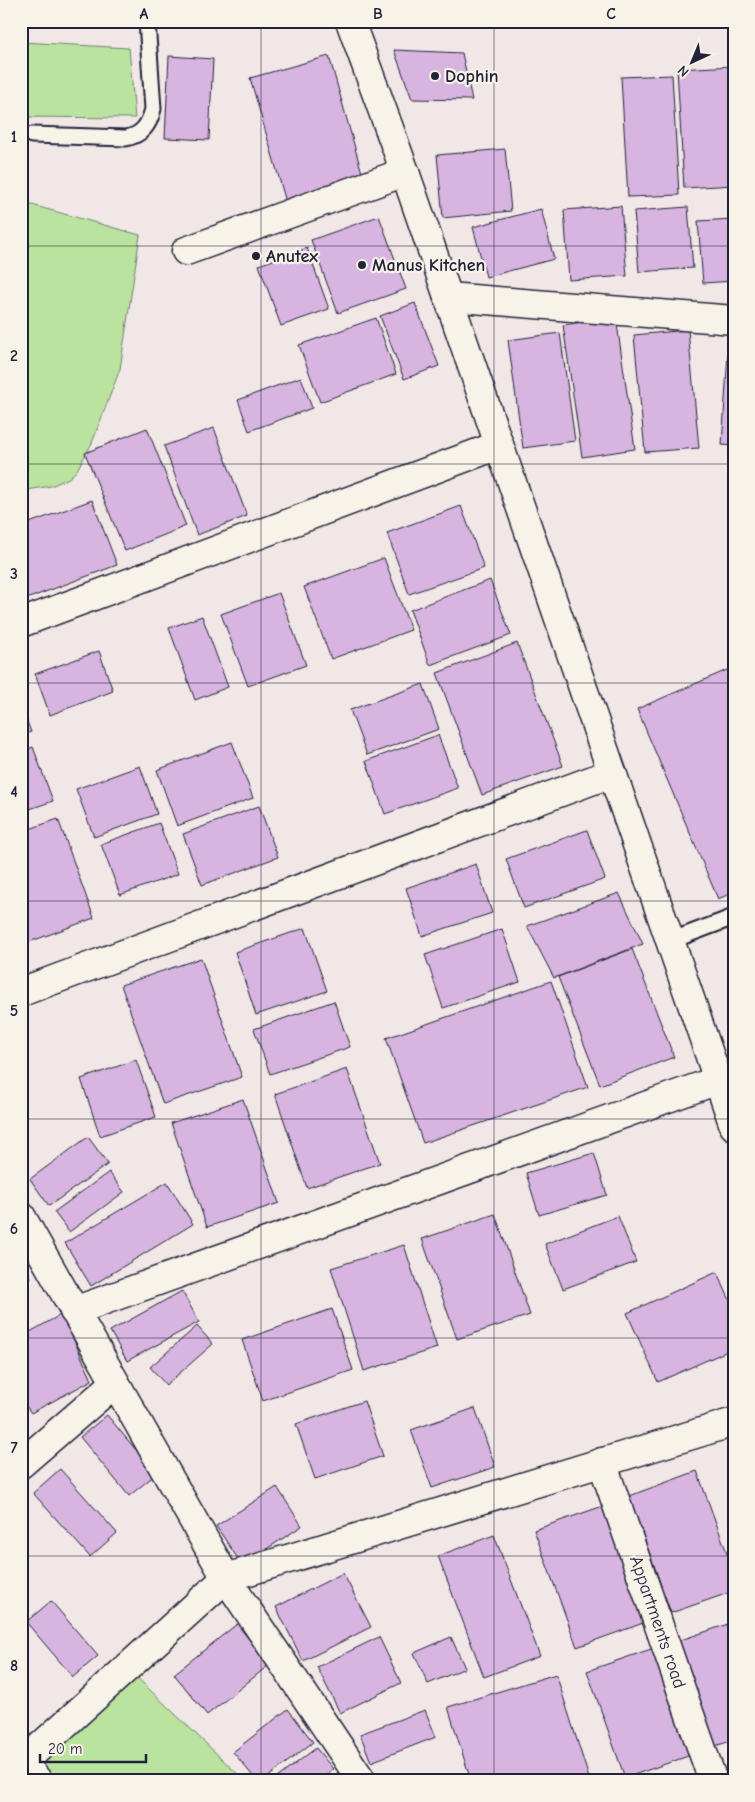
<svg xmlns="http://www.w3.org/2000/svg" width="755" height="1802" viewBox="0 0 755 1802" font-family="'Comic Neue',sans-serif">
	<style>
		.green { fill: #bae39f; stroke: #6e826d }
		.building { fill: #d7b5e0; stroke: #22223b }
		.lines { fill: none; stroke-linecap: round; stroke-linejoin: round }
		.lane-casing { stroke: #22223b; stroke-width: 19 }
		.street-casing { stroke: #22223b; stroke-width: 31 }
		.lane { stroke: #f7f3e8; stroke-width: 15 }
		.street { stroke: #f7f3e8; stroke-width: 28 }
		.grid { fill: none; stroke: #22223b; stroke-width: 1; stroke-opacity: 0.55 }
		.poi-dot { fill: #22223b; stroke: #f7f3e8; stroke-width: 2 }
		.labels { text-anchor: middle; stroke-width: 4.5; stroke-linejoin: round; paint-order: stroke }
		.poi-label { font-size: 18px; font-weight: bold; fill: #22223b; stroke: #f7f3e8; text-anchor: start }
		.street-label { font-size: 18px; fill: #22223b; stroke: #f7f3e8 }
		.neatline { fill: none; stroke: #22223b; stroke-width: 2 }
		.grid-label { font-size: 16px; text-anchor: middle; font-weight: bold; fill: #22223b }
	</style>
	<rect width="100%" height="100%" fill="#f1e7e6"/>
	<filter id="ink" filterUnits="userSpaceOnUse"><feTurbulence type="fractalNoise" baseFrequency=".02" numOctaves="2"/><feDisplacementMap in="SourceGraphic" scale="10" xChannelSelector="R" yChannelSelector="G"/><feConvolveMatrix kernelMatrix="1 2 1 2 8 2 1 2 1" color-interpolation-filters="sRGB"/></filter>
	<g filter="url(#ink)">
		<g class="green">
			<path d="M21 42 129 48 135 118 21 117Z"/>
			<path d="M21 202 140 235 120 369 92 443 77 470 69 478 51 486 21 491Z"/>
			<path d="M126 1667 245 1781H40L28 1770Z"/>
		</g>
		<g class="building">
			<path d="M394 50 462 53 472 100 412 99Z"/>
			<path d="M169 56 213 59 209 140 165 138Z"/>
			<path d="M329 56 364 180 286 202 250 78Z"/>
			<path d="M734 66V185L684 188 677 69Z"/>
			<path d="M672 75 679 195 628 197 621 77Z"/>
			<path d="M505 149 511 211 443 218 437 155Z"/>
			<path d="M621 206 627 276 569 280 564 210Z"/>
			<path d="M688 207 693 268 639 272 634 211Z"/>
			<path d="M541 209 554 259 486 277 473 227Z"/>
			<path d="M379 216 406 289 338 313 311 240Z"/>
			<path d="M734 219V281L703 283 698 221Z"/>
			<path d="M307 248 329 309 281 326 259 265Z"/>
			<path d="M415 303 439 366 404 379 380 316Z"/>
			<path d="M616 317 635 449 582 457 563 325Z"/>
			<path d="M376 318 396 374 320 402 299 345Z"/>
			<path d="M688 330 699 448 645 452 634 335Z"/>
			<path d="M560 333 575 441 523 448 508 340Z"/>
			<path d="M729 338 734 339V446L722 445Z"/>
			<path d="M301 377 312 408 249 431 238 400Z"/>
			<path d="M147 428 186 526 125 551 85 453Z"/>
			<path d="M214 428 247 516 197 535 164 446Z"/>
			<path d="M92 500 117 565 21 601V526Z"/>
			<path d="M461 506 484 568 409 594 387 533Z"/>
			<path d="M384 558 411 630 331 659 304 587Z"/>
			<path d="M490 580 511 635 430 665 410 610Z"/>
			<path d="M279 593 306 665 248 686 221 614Z"/>
			<path d="M202 616 228 687 195 700 169 628Z"/>
			<path d="M517 643 563 766 482 795 437 673Z"/>
			<path d="M99 651 113 691 50 715 35 674Z"/>
			<path d="M734 667V892L718 899 637 709Z"/>
			<path d="M423 684 439 729 367 755 350 710Z"/>
			<path d="M21 706 31 732 21 736Z"/>
			<path d="M438 735 458 788 385 814 366 761Z"/>
			<path d="M232 742 253 798 177 826 157 770Z"/>
			<path d="M33 747 53 801 21 812V752Z"/>
			<path d="M140 766 157 814 94 837 76 789Z"/>
			<path d="M259 806 278 857 202 885 183 834Z"/>
			<path d="M58 819 94 918 21 945V832Z"/>
			<path d="M159 823 178 874 120 895 101 844Z"/>
			<path d="M587 830 605 879 524 908 506 859Z"/>
			<path d="M476 864 492 913 422 936 406 888Z"/>
			<path d="M619 893 643 944 554 978 527 926Z"/>
			<path d="M305 928 327 991 256 1015 235 952Z"/>
			<path d="M502 929 520 982 443 1008 425 955Z"/>
			<path d="M632 949 674 1057 600 1085 558 977Z"/>
			<path d="M201 958 242 1077 163 1104 121 985Z"/>
			<path d="M551 981 588 1087 423 1143 386 1038Z"/>
			<path d="M334 1001 350 1047 270 1074 254 1029Z"/>
			<path d="M136 1060 156 1117 100 1136 81 1079Z"/>
			<path d="M347 1069 380 1163 307 1188 275 1094Z"/>
			<path d="M243 1099 279 1203 207 1227 171 1123Z"/>
			<path d="M88 1137 108 1164 49 1206 30 1179Z"/>
			<path d="M594 1153 607 1195 539 1215 526 1173Z"/>
			<path d="M109 1172 124 1192 69 1232 54 1212Z"/>
			<path d="M167 1182 193 1224 91 1286 65 1243Z"/>
			<path d="M495 1214 530 1315 457 1339 422 1239Z"/>
			<path d="M618 1216 636 1262 563 1289 545 1244Z"/>
			<path d="M404 1245 437 1348 364 1371 331 1268Z"/>
			<path d="M21 1261 31 1278 21 1283Z"/>
			<path d="M717 1272 734 1309V1348L658 1382 627 1313Z"/>
			<path d="M182 1291 199 1322 127 1361 110 1331Z"/>
			<path d="M332 1309 353 1370 263 1401 242 1340Z"/>
			<path d="M62 1314 92 1380 31 1413 21 1399V1337Z"/>
			<path d="M197 1326 213 1344 166 1385 150 1367Z"/>
			<path d="M364 1401 383 1456 315 1479 296 1424Z"/>
			<path d="M475 1408 495 1467 432 1488 411 1430Z"/>
			<path d="M107 1415 156 1474 129 1496 80 1437Z"/>
			<path d="M60 1469 117 1533 90 1557 33 1493Z"/>
			<path d="M697 1471 734 1572V1591L671 1613 629 1496Z"/>
			<path d="M277 1487 302 1526 242 1565 216 1526Z"/>
			<path d="M603 1506 646 1622 577 1647 534 1530Z"/>
			<path d="M494 1535 540 1656 484 1677 438 1556Z"/>
			<path d="M343 1573 371 1627 303 1661 276 1607Z"/>
			<path d="M51 1601 98 1656 73 1677 26 1622Z"/>
			<path d="M734 1622V1740L715 1746 678 1641Z"/>
			<path d="M237 1624 269 1665 207 1715 174 1674Z"/>
			<path d="M379 1637 401 1683 340 1713 317 1667Z"/>
			<path d="M451 1637 465 1668 428 1684 414 1653Z"/>
			<path d="M657 1647 694 1754 625 1778 587 1671Z"/>
			<path d="M556 1674 590 1781H471L448 1707Z"/>
			<path d="M288 1709 313 1742 263 1781H257L233 1752Z"/>
			<path d="M425 1710 436 1737 371 1762 360 1734Z"/>
			<path d="M316 1748 333 1769 318 1781H273Z"/>
			<path d="M341 1770 350 1781H327Z"/>
		</g>
		<g class="lines">
			<g class="lane-casing">
				<g id="lane">
					<path d="M32 135 126 138C142 135 149 125 153 109L147 21"/>
					<path d="M670 941 734 917"/>
				</g>
			</g>
			<g class="street-casing">
				<g id="street">
					<path d="M350 21 405 172 734 1126"/>
					<path d="M186 251 405 172"/>
					<path d="M448 297 734 320"/>
					<path d="M21 623 499 445"/>
					<path d="M21 992 612 773"/>
					<path d="M21 1216 226 1578 362 1781"/>
					<path d="M74 1311 718 1080"/>
					<path d="M602 1462 713 1781"/>
					<path d="M21 1464 115 1383"/>
					<path d="M23 1763 38 1781"/>
					<path d="M21 1764 226 1578 734 1422"/>
				</g>
			</g>
			<use href="#lane" class="lane"/>
			<use href="#street" class="street"/>
		</g>
	</g>
	<path class="grid" d="M261 21V1781M494 21V1781M21 246H734M21 464H734M21 683H734M21 901H734M21 1119H734M21 1338H734M21 1556H734"/>
	<g class="poi-dot">
		<circle cx="435" cy="76" r="5"/>
		<circle cx="256" cy="256" r="5"/>
		<circle cx="362" cy="265" r="5"/>
	</g>
	<g class="labels">
		<g class="poi-label">
			<text x="445" y="82">Dophin</text>
			<text x="266" y="262">Anutex</text>
			<text x="372" y="271">Manus Kitchen</text>
		</g>
		<g class="street-label">
			<text transform="translate(658 1622) rotate(71)" y="6">Appartments road</text>
		</g>
	</g>
	<rect width="755" height="1802" fill="none" stroke="#f7f3e8" stroke-width="55"/>
	<g transform="translate(692 62) rotate(224)" stroke="#f7f3e8" stroke-width="4" paint-order="stroke">
	<path d="M0-4L9 19L0 12L-9 19Z" fill="#22223b"/>
	<text y="-8" font-size="14" font-weight="bold" text-anchor="middle" fill="#22223b">N</text>
	</g>
	<path d="M40 1754v8h106v-8" fill="none" stroke="#22223b" stroke-width="2.5"/>
	<text x="48" y="1754" font-size="15" fill="#22223b" stroke="#f7f3e8" stroke-width="4" paint-order="stroke">20 m</text>
	<rect x="28" y="28" width="700" height="1746" class="neatline"/>
	<g class="grid-label">
		<text x="144" y="19">A</text>
		<text x="378" y="19">B</text>
		<text x="611" y="19">C</text>
		<text x="14" y="142">1</text>
		<text x="14" y="361">2</text>
		<text x="14" y="579">3</text>
		<text x="14" y="797">4</text>
		<text x="14" y="1016">5</text>
		<text x="14" y="1234">6</text>
		<text x="14" y="1453">7</text>
		<text x="14" y="1671">8</text>
	</g>
</svg>
